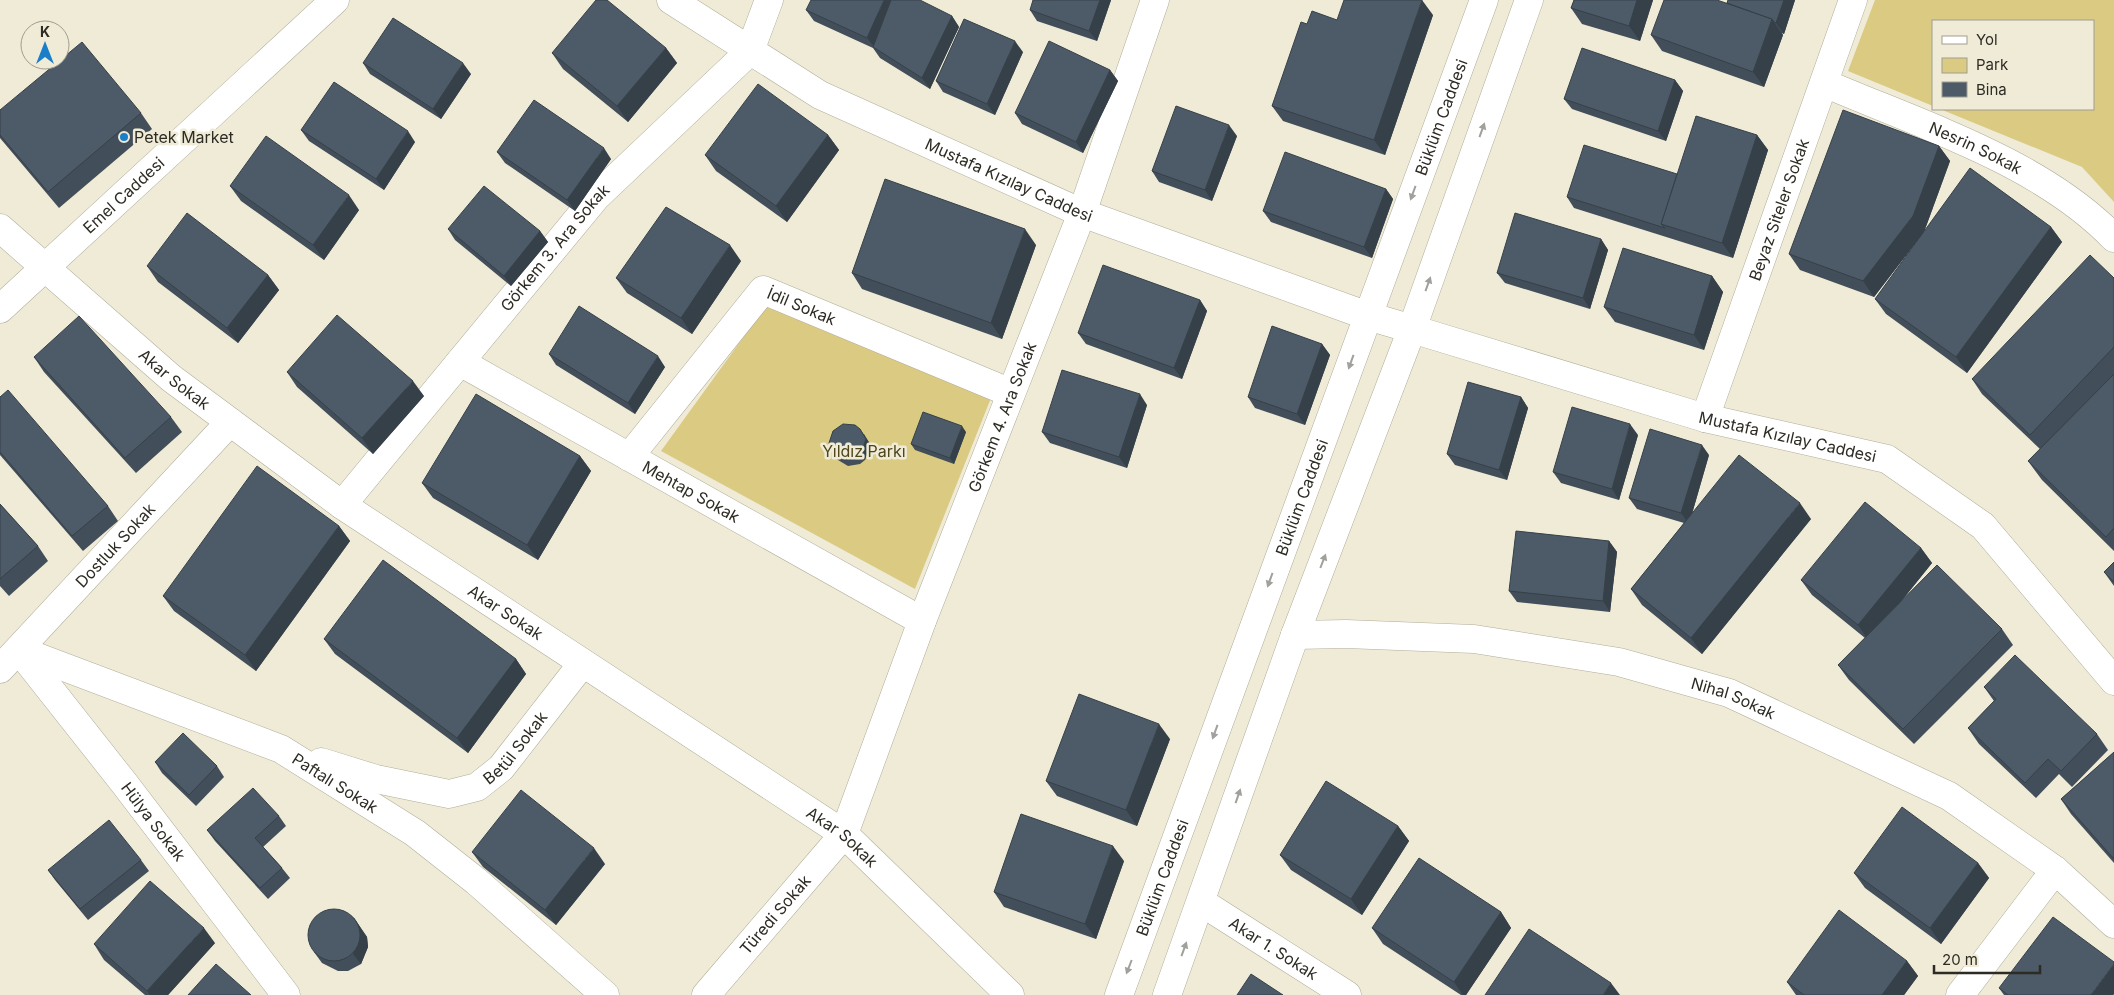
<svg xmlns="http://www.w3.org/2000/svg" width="2114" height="995" viewBox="0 0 2114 995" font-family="Inter,sans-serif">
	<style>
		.green { fill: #daca82 }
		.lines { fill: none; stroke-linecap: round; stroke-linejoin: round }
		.minor-casing { stroke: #b1ad9a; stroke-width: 29 }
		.tertiary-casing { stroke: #b1ad9a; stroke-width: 29 }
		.secondary-casing { stroke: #b1ad9a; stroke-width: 29 }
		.minor { stroke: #fff; stroke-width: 28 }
		.tertiary { stroke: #fff; stroke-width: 28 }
		.secondary { stroke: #fff; stroke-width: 28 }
		.wall { fill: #424e59 }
		.shaded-wall { fill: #364049 }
		.building { fill: #4d5b68; stroke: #364049 }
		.oneway { fill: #a0a09c }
		.poi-dot { fill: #1b7ec9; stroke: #efebd7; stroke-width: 2 }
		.labels { text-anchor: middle; stroke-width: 5; stroke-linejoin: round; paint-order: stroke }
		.street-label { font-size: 16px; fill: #2d2b24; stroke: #efebd7 }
		.poi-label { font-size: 16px; fill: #2d2b24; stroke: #efebd7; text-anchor: start }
		.park-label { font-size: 16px; fill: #4f461c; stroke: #efebd7 }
	</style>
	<rect width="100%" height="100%" fill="#efebd7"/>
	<g class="green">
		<path d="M1875 0H2114V202L2082 167 1940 109H2093V21H1933V106L1848 71Z"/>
		<path d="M766 306 991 398 915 589 661 451Z"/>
	</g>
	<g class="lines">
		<g class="minor-casing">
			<g id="minor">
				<path id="s1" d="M671 0 820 95 1082 213 1368 316"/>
				<path id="s2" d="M1824 83C1919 124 2041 162 2114 238"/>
				<path id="s3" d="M0 228 171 378 342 505 844 834 1010 995"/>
				<path id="s4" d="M460 362 922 621"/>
				<path id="s5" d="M1705 418 1853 0"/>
				<path id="s6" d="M629 457 763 290 1011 393"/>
				<path id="s7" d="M342 505 596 197 750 51 769 0"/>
				<path id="s8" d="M1295 635 1346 634 1474 639 1619 662 1729 693 1949 796 2055 870 2114 924"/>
				<path id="s9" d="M19 650 281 749 415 833 476 881 605 995"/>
				<path id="s10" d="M19 650 124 783 286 995"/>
				<path id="s11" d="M0 669 230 422"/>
				<path id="s12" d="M321 762 376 779 449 794 477 787 501 768 582 664"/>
				<path id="s13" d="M1201 902 1347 995"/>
				<path id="s14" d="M706 995 844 834 922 621 1082 213 1155 0"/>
				<path d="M1960 995 2055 870"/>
			</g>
		</g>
		<g class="tertiary-casing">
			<g id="tertiary">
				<path id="s15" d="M0 309 335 0"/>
				<path id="s16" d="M1412 329 1705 418 1887 459 1983 526 2114 681"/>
			</g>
		</g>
		<g class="secondary-casing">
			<g id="secondary">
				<path d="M1368 316 1412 329"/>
				<path id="s17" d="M1119 995 1484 0"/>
				<path d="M1167 995 1295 635 1412 329 1529 0"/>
			</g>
		</g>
		<use href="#minor" class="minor"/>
		<use href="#tertiary" class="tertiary"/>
		<use href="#secondary" class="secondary"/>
	</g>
	<g class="wall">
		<path d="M1111 0 1097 41 1037 21 1030 10Z"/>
		<path d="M1574 0H1653L1640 41 1582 24 1571 8Z"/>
		<path d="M1728 0H1795L1784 34 1781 33 1783 35 1764 87 1662 51 1651 35 1727 3Z"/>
		<path d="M806 10 952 16 959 27 930 89 880 58 873 48 814 21Z"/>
		<path d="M1433 15 1385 155 1283 121 1272 106 1307 24 1337 20Z"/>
		<path d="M666 48 677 63 628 122 563 69 552 53Z"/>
		<path d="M1023 52 995 115 943 92 936 81Z"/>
		<path d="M363 63 471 74 441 119 370 74Z"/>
		<path d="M1110 70 1118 81 1083 153 1022 124 1015 113Z"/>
		<path d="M1675 80 1683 91 1666 141 1572 109 1564 99Z"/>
		<path d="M0 110 141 113 152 129 59 208 0 138Z"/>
		<path d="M301 130 415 142 384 190 309 141Z"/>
		<path d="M828 135 839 150 787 222 716 171 705 155Z"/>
		<path d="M1757 135 1768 150 1733 258 1574 208 1567 197 1677 174Z"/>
		<path d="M1237 136 1212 201 1159 182 1152 171Z"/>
		<path d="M1939 146 1950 161 1924 232 1874 297 1800 270 1789 254Z"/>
		<path d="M497 152 611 159 575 211 505 163Z"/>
		<path d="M230 186 359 210 324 260 241 201Z"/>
		<path d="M1386 189 1393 199 1372 258 1271 222 1263 211Z"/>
		<path d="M2051 227 2062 242 1967 373 1886 314 1875 299Z"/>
		<path d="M448 229 540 231 548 242 511 286 455 240Z"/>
		<path d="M1601 239 1608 250 1590 309 1505 283 1497 273Z"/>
		<path d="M1036 245 1002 339 862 289 852 273Z"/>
		<path d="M741 261 692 334 627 293 616 278Z"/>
		<path d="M147 266 268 275 279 290 238 343 158 282Z"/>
		<path d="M1712 276 1723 292 1704 350 1615 322 1604 307Z"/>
		<path d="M2114 278V551L2042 480 2028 461 2040 449 1982 394 1972 379Z"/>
		<path d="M1200 300 1207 311 1182 379 1086 344 1078 333Z"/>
		<path d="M1322 344 1330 355 1305 425 1255 408 1248 397Z"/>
		<path d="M549 354 665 367 635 414 556 365Z"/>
		<path d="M34 357 171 417 182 432 136 473 44 372Z"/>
		<path d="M287 372 424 396 373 454 297 387Z"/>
		<path d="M0 397 108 506 118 521 83 551 0 455Z"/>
		<path d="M1521 397 1528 408 1507 480 1455 465 1447 454Z"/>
		<path d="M1147 405 1127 468 1050 443 1042 432Z"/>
		<path d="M966 432 954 464 915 450 911 444Z"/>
		<path d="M864 434 870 444 865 460 860 464 848 466 838 460 834 454Z"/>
		<path d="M1638 435 1619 500 1561 483 1553 472Z"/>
		<path d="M1709 455 1692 514 1811 519 1702 654 1642 605 1631 589 1684 523 1637 509 1629 498Z"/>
		<path d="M580 456 591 471 538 560 433 498 422 483Z"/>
		<path d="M0 504 38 546 48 561 9 596 0 586Z"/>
		<path d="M339 526 350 541 256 671 174 611 163 596Z"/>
		<path d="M1609 541 1617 552 1610 612 1517 602 1509 591Z"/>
		<path d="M1921 548 1932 563 1900 603 2002 629 2013 645 1914 744 1849 680 1838 665 1865 638 1812 595 1801 580Z"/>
		<path d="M2114 562V586L2104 572Z"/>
		<path d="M324 639 516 659 526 674 468 753 335 654Z"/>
		<path d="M1984 687 2097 734 2108 750 2072 787 2059 774 2036 798 1979 744 1968 728 1994 701Z"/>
		<path d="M1170 739 1137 826 1057 796 1046 781Z"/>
		<path d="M2114 752V863L2071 814 2061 799Z"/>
		<path d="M155 762 217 766 224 777 196 806 162 773Z"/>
		<path d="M279 816 286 826 263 847 282 868 290 878 268 899 215 841 207 830Z"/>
		<path d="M1398 826 1409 841 1362 915 1291 870 1280 855Z"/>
		<path d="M472 852 605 864 556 925 483 867Z"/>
		<path d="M141 860 149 871 88 920 55 880 48 870Z"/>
		<path d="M1124 861 1096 939 1004 907 994 892Z"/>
		<path d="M1978 863 1989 878 1941 944 1865 888 1854 873Z"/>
		<path d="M1501 912 1511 928 1466 995H1461L1383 944 1372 928Z"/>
		<path d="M354 918 367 937 368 947 361 964 348 971H338L322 963 314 952Z"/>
		<path d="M215 943 168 995H145L104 960 94 944Z"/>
		<path d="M1907 961 1918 976 1904 995H1796L1787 982Z"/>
		<path d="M1999 988 2114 994 2113 995H2004Z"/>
	</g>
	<g class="shaded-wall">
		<path d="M884 0H897L875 48 867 38Z"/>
		<path d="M1100 0H1111L1097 41 1089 31Z"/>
		<path d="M1422 0 1433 15 1385 155 1374 140Z"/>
		<path d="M1637 0H1653L1640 41 1629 26Z"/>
		<path d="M1784 0H1795L1784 34 1776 23Z"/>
		<path d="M952 16 959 27 930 89 922 78Z"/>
		<path d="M1772 19 1783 35 1764 87 1753 72Z"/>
		<path d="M1015 41 1023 52 995 115 987 104Z"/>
		<path d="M666 48 677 63 628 122 617 106Z"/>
		<path d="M463 63 471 74 441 119 433 109Z"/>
		<path d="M1110 70 1118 81 1083 153 1076 142Z"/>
		<path d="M1675 80 1683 91 1666 141 1658 131Z"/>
		<path d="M1229 125 1237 136 1212 201 1205 190Z"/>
		<path d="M408 131 415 142 384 190 376 179Z"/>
		<path d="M828 135 839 150 787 222 776 206Z"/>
		<path d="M1757 135 1768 150 1733 258 1722 243Z"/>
		<path d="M1939 146 1950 161 1924 232 1874 297 1863 281Z"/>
		<path d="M604 148 611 159 575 211 567 200Z"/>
		<path d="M1386 189 1393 199 1372 258 1364 247Z"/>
		<path d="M349 195 359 210 324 260 313 245Z"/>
		<path d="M2051 227 2062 242 1967 373 1956 357Z"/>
		<path d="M1025 229 1036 245 1002 339 991 323Z"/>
		<path d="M540 231 548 242 511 286 504 276Z"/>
		<path d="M1601 239 1608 250 1590 309 1583 298Z"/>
		<path d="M730 245 741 261 692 334 681 318Z"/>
		<path d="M268 275 279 290 238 343 227 328Z"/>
		<path d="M1712 276 1723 292 1704 350 1694 335Z"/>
		<path d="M1200 300 1207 311 1182 379 1174 368Z"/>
		<path d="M1322 344 1330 355 1305 425 1297 414Z"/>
		<path d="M658 356 665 367 635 414 628 403Z"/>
		<path d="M413 381 424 396 373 454 362 438Z"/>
		<path d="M1140 394 1147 405 1127 468 1119 457Z"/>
		<path d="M1521 397 1528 408 1507 480 1499 470Z"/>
		<path d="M1630 424 1638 435 1619 500 1612 489Z"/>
		<path d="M962 426 966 432 954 464 950 458Z"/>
		<path d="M860 429 870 444 865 460 861 455Z"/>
		<path d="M1702 445 1709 455 1689 524 1681 513Z"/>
		<path d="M580 456 591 471 538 560 527 545Z"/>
		<path d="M1800 503 1811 519 1702 654 1691 638Z"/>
		<path d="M339 526 350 541 256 671 245 655Z"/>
		<path d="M1609 541 1617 552 1610 612 1603 601Z"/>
		<path d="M1921 548 1932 563 1869 641 1858 625Z"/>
		<path d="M516 659 526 674 468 753 457 738Z"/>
		<path d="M1159 724 1170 739 1137 826 1126 810Z"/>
		<path d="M1398 826 1409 841 1362 915 1351 899Z"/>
		<path d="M1113 846 1124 861 1096 939 1085 924Z"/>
		<path d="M594 848 605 864 556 925 545 910Z"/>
		<path d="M1978 863 1989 878 1941 944 1930 928Z"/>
		<path d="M1501 912 1511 928 1466 995H1463L1454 982Z"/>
		<path d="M354 918 367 937 368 947 361 964 353 954Z"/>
		<path d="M204 928 215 943 168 995H150L147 991Z"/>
		<path d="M1907 961 1918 976 1904 995H1882Z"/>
		<path d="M2114 964V994L2113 995H2091Z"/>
		<path d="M1611 983 1620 995H1603Z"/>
	</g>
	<g class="building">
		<path d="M596 0H607L666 48 617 106 552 53Z"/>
		<path d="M811 0H884L867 38 806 10Z"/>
		<path d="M891 0H920L952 16 922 78 873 47Z"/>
		<path d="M1033 0H1100L1089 31 1030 10Z"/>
		<path d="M1344 0H1422L1374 140 1272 106 1301 22 1307 24 1312 11 1337 20Z"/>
		<path d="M1574 0H1637L1629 26 1571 8Z"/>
		<path d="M1664 0H1717L1772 19 1753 72 1651 35Z"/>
		<path d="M1728 0H1784L1776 23 1774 22 1772 19 1727 3Z"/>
		<path d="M393 18 463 63 433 109 363 63Z"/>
		<path d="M964 19 1015 41 987 104 936 81Z"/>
		<path d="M1049 41 1110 70 1076 142 1015 113Z"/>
		<path d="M82 42 141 113 48 192 0 135V110Z"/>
		<path d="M1582 48 1675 80 1658 131 1564 99Z"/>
		<path d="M334 82 408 131 376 179 301 130Z"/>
		<path d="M758 84 828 135 776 206 705 155Z"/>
		<path d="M534 100 604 148 567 200 497 152Z"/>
		<path d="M1176 106 1229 125 1205 190 1152 171Z"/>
		<path d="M1843 110 1939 146 1913 216 1863 281 1789 254Z"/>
		<path d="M1696 116 1757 135 1722 243 1661 224Z"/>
		<path d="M266 136 349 195 313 245 230 186Z"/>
		<path d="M1584 145 1677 174 1661 224 1665 228 1567 197Z"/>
		<path d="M1285 152 1386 189 1364 247 1263 211Z"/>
		<path d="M1970 168 2051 227 1956 357 1875 299Z"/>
		<path d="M885 179 1025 229 991 323 852 273Z"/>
		<path d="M484 186 540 231 504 276 448 229Z"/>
		<path d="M666 207 730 245 681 318 616 278Z"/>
		<path d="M187 213 268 275 227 328 147 266Z"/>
		<path d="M1515 213 1601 239 1583 298 1497 273Z"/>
		<path d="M1623 248 1712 276 1694 335 1604 307Z"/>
		<path d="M2090 255 2114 278V347L2030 435 1972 379Z"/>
		<path d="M1103 265 1200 300 1174 368 1078 333Z"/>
		<path d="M579 306 658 356 628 403 549 354Z"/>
		<path d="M337 315 413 381 362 438 287 372Z"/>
		<path d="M79 316 171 417 125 458 34 357Z"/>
		<path d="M1272 326 1322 344 1297 414 1248 397Z"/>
		<path d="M1062 370 1140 394 1119 457 1042 432Z"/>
		<path d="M2114 374V528L2106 537 2028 461Z"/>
		<path d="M1468 382 1521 397 1499 470 1447 454Z"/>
		<path d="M8 390 108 506 72 536 0 452V397Z"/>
		<path d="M476 394 580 456 527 545 422 483Z"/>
		<path d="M1572 407 1630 424 1612 489 1553 472Z"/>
		<path d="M923 412 962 426 950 458 911 444Z"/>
		<path d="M843 424 855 425 860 429 866 439 861 455 856 458 845 460 834 454 829 443 833 431Z"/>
		<path d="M1650 429 1702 445 1681 513 1629 498Z"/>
		<path d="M1739 455 1800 503 1691 638 1631 589Z"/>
		<path d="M257 466 339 526 245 655 163 596Z"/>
		<path d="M1865 502 1921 548 1858 625 1801 580Z"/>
		<path d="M0 504 38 546 0 579Z"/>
		<path d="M1516 531 1609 541 1603 601 1509 591Z"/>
		<path d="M383 560 516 659 457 738 324 639Z"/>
		<path d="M2114 562V582L2104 572Z"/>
		<path d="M1937 565 2002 629 1903 729 1838 665Z"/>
		<path d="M2015 655 2097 734 2061 771 2048 759 2025 783 1968 728 1996 699 1984 687Z"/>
		<path d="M1079 694 1159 724 1126 810 1046 781Z"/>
		<path d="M183 733 217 766 189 795 155 762Z"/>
		<path d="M2114 752V859L2061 799Z"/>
		<path d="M1326 781 1398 826 1351 899 1280 855Z"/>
		<path d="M253 788 279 816 255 838 282 868 260 888 207 830Z"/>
		<path d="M521 790 594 848 545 910 472 852Z"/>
		<path d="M1902 807 1978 863 1930 928 1854 873Z"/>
		<path d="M1021 814 1113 846 1085 924 994 892Z"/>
		<path d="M109 820 141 860 80 909 48 870Z"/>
		<path d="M1419 858 1501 912 1454 982 1372 928Z"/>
		<path d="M150 881 204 928 147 991 94 944Z"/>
		<circle cx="334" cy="935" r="26"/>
		<path d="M1839 910 1907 961 1882 995H1804L1787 982Z"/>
		<path d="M2053 917 2114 962V964L2091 995H2008L1999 988Z"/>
		<path d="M1529 929 1611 983 1603 995H1485Z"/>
		<path d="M216 964 251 995H188Z"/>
		<path d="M1251 974 1283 995H1237Z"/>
	</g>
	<defs><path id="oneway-solid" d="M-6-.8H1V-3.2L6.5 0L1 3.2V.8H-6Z" transform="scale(1.25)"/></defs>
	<g class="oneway">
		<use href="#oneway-solid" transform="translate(1482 130) rotate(-70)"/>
		<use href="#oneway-solid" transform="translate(1413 193) rotate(110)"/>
		<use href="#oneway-solid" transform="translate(1428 284) rotate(-70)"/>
		<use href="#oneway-solid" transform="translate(1351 362) rotate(110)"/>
		<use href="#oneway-solid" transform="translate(1323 561) rotate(-69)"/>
		<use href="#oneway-solid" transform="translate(1270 580) rotate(110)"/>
		<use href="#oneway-solid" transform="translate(1215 732) rotate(110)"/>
		<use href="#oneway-solid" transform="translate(1238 796) rotate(-71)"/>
		<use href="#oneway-solid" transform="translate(1184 949) rotate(-70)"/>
		<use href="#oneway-solid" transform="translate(1129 967) rotate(111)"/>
	</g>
	<circle class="poi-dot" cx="124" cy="137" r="5"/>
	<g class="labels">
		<g class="street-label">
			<text dy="6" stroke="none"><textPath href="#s17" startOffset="935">Büklüm Caddesi</textPath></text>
			<text dy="6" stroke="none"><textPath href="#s2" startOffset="165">Nesrin Sokak</textPath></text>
			<text dy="6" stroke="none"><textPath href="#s1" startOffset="384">Mustafa Kızılay Caddesi</textPath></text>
			<text dy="6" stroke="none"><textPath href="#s15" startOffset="168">Emel Caddesi</textPath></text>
			<text dy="6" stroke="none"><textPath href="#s5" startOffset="221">Beyaz Siteler Sokak</textPath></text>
			<text dy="6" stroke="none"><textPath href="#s7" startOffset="334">Görkem 3. Ara Sokak</textPath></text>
			<text dy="6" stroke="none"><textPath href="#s6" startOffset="256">İdil Sokak</textPath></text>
			<text dy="6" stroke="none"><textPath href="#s3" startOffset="231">Akar Sokak</textPath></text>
			<text dy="6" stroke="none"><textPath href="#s14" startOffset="658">Görkem 4. Ara Sokak</textPath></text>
			<text dy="6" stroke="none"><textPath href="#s16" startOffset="391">Mustafa Kızılay Caddesi</textPath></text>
			<text dy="6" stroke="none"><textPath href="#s4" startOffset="265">Mehtap Sokak</textPath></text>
			<text dy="6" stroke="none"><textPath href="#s17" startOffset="530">Büklüm Caddesi</textPath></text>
			<text dy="6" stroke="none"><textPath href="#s11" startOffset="169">Dostluk Sokak</textPath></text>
			<text dy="6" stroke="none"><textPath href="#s3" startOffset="636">Akar Sokak</textPath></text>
			<text dy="6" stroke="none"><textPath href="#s8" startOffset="446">Nihal Sokak</textPath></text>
			<text dy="6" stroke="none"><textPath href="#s12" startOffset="216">Betül Sokak</textPath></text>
			<text dy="6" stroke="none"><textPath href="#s9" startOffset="344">Paftalı Sokak</textPath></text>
			<text dy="6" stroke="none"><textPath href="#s10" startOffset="218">Hülya Sokak</textPath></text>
			<text dy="6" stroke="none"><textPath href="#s3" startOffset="1041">Akar Sokak</textPath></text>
			<text dy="6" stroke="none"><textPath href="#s17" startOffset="125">Büklüm Caddesi</textPath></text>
			<text dy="6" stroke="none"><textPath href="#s14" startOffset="106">Türedi Sokak</textPath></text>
			<text dy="6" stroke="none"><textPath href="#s13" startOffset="86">Akar 1. Sokak</textPath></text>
		</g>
		<g class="poi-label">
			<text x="134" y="143">Petek Market</text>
		</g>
		<g class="park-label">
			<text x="864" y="457">Yıldız Parkı</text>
		</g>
	</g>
	<rect x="1932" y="20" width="162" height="90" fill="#efebd7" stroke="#a19e8f"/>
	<rect x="1942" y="36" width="25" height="8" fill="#ffffff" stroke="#a19e8f"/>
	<text x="1976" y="45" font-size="15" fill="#2d2b24">Yol</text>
	<rect x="1942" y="58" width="25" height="15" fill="#daca82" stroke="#a19e8f"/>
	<text x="1976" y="70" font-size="15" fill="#2d2b24">Park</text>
	<rect x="1942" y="82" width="25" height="15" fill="#4d5b68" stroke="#a19e8f"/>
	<text x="1976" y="95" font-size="15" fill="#2d2b24">Bina</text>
	<g transform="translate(45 45)"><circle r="24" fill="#efebd7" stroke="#a19e8f"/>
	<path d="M0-4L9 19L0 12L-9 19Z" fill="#1b7ec9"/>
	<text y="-8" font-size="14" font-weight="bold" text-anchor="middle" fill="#2d2b24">K</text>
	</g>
	<path d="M1934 965v8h106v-8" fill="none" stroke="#2d2b24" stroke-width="2.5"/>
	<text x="1942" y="965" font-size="15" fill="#2d2b24" stroke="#efebd7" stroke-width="4" paint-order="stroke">20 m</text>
</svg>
